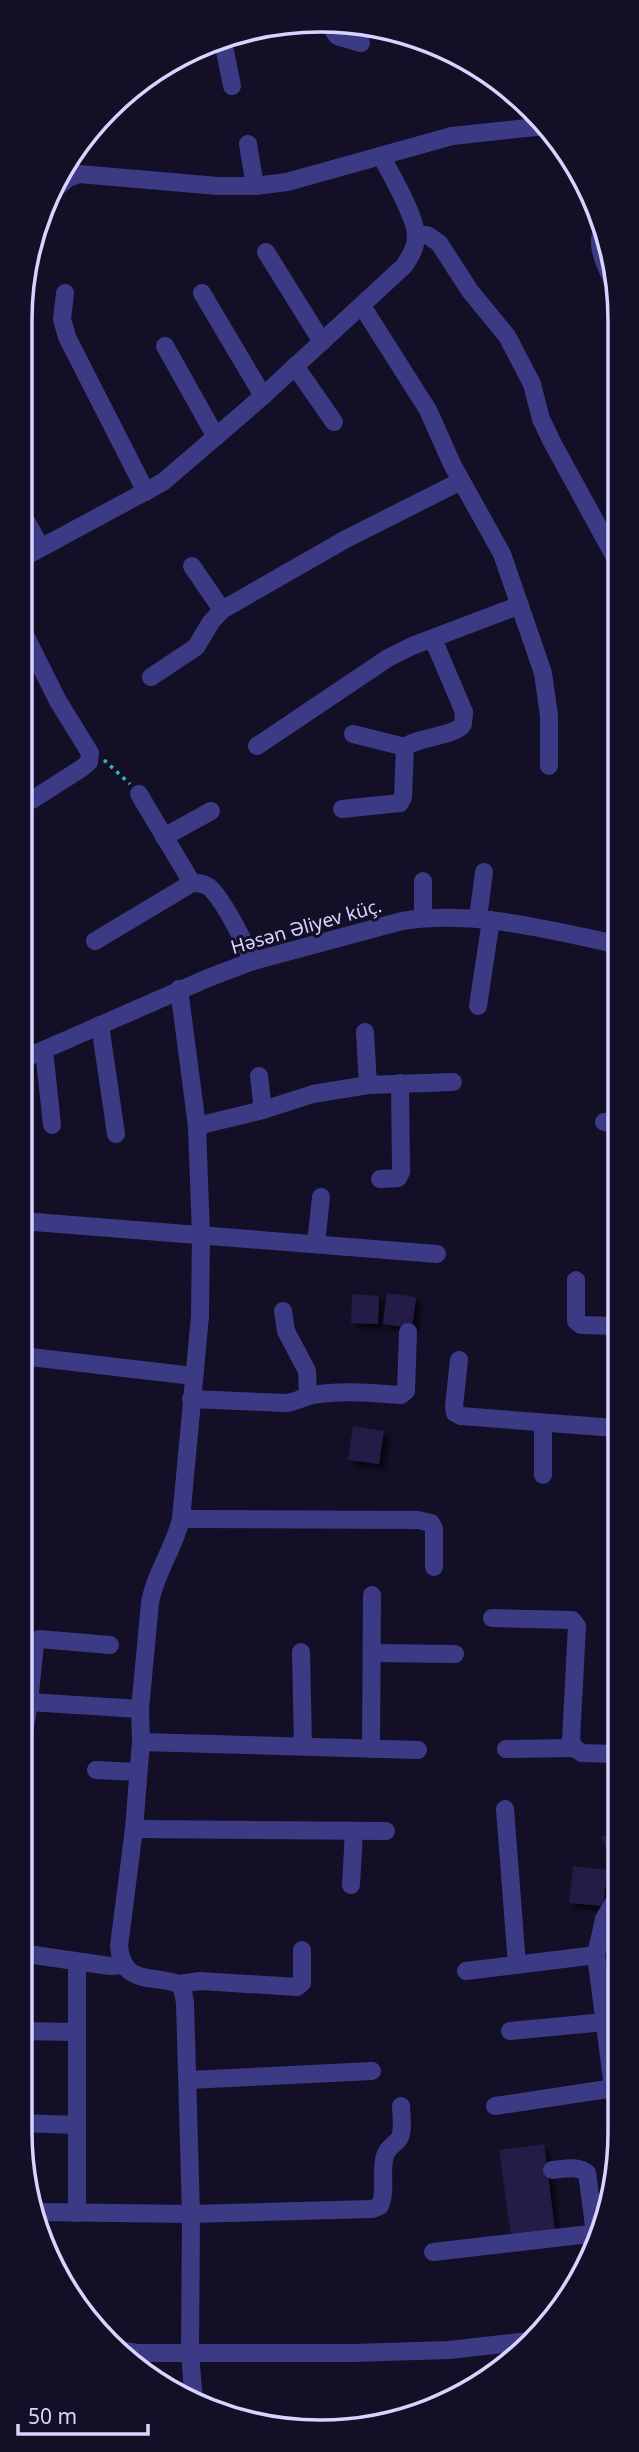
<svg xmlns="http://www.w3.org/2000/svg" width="639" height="2452" viewBox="0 0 639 2452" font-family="'Noto Sans',sans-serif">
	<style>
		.building { fill: #241b47; filter: url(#shadow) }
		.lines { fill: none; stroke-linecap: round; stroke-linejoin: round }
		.path { stroke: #2fb8b0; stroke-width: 3.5; stroke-dasharray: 3.5 5; stroke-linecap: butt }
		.minor { stroke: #3d3a85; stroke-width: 18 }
		.labels { text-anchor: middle; stroke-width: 6; stroke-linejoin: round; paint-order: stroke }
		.street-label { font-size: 19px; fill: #d9d4ff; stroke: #130f26 }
		.rim { fill: none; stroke: #d9d4ff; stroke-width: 3.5 }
	</style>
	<defs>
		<filter id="shadow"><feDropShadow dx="5.5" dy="5.5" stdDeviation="2" flood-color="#0009"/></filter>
	</defs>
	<rect width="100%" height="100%" fill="#130f26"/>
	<g class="building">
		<path d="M387 1293 416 1297 412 1328 383 1324Z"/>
		<path d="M352 1294 379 1296 378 1324 351 1323Z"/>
		<path d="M353 1426 384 1431 379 1464 348 1460Z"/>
		<path d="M615 1833V1851L607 1853 602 1836Z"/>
		<path d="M573 1866 607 1870 603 1906 569 1903Z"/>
		<path d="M544 2144 555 2230 511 2236 499 2150Z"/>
	</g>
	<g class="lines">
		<path class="path" d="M104 760 130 784"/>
		<g class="minor">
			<path d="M330 25 337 36 361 43"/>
			<path d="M223 41 232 86"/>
			<path d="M248 144 255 186"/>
			<path d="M54 190 68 178 79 174 218 186H255L287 182 452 136 545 126"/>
			<path d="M602 232C594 248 611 275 617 291"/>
			<path d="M416 235H427L439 243 470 291 507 336 532 384 541 419 552 442 617 561"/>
			<path d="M266 252 322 342"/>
			<path d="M65 293 62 319 67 337 146 492"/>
			<path d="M202 293 263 396"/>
			<path d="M362 306 428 410 452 464 502 554 543 673 549 716V766"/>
			<path d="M165 346 216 437"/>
			<path d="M295 366 334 422"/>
			<path d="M24 517 40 546"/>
			<path d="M24 557 163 482 263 396 404 266C410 257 416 248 416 236 416 217 391 174 381 156"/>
			<path d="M192 566 222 610"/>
			<path d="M24 633 58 701 90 753 89 762 82 768 32 800"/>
			<path d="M151 677 196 647 211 622 222 610 346 539 461 481"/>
			<path d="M353 734 405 747"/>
			<path d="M257 746 388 658 412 646 520 605"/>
			<path d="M139 794 192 883"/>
			<path d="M342 809 400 803 403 797 405 747C417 737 457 736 463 724 463 722 464 714 464 712L433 639"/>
			<path d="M164 837 211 811"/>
			<path d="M423 918V881"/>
			<path d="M478 918 484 872"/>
			<path d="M95 941 192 883C199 883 204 883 209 887 223 899 245 944 253 961"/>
			<path d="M179 989 197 1126 201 1235 200 1316 181 1519C174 1549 155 1573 150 1603L140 1709 141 1742 134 1829 119 1946C123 1986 151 1974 179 1984L183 1991 185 2003 191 2214 190 2352 194 2404"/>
			<path d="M478 1006 491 920"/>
			<path d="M100 1025 116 1134"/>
			<path d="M365 1032 368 1085"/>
			<path d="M44 1050 52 1125"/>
			<path d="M23 1059 208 978 253 961 402 921C474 910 545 929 616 944"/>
			<path d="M259 1076 263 1110"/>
			<path d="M604 1122 616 1123"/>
			<path d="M197 1126 263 1110 313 1094 368 1085 453 1082"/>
			<path d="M380 1179 398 1178 401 1172 400 1083"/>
			<path d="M22 1221 437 1254"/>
			<path d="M316 1244 321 1197"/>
			<path d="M576 1280V1321L581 1325 615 1326"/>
			<path d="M283 1311 286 1331 307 1371 308 1396"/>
			<path d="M22 1356 193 1376"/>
			<path d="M459 1360 454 1406 455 1413 461 1416 615 1428"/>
			<path d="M191 1399 286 1403C296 1402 303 1397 313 1395 342 1390 371 1393 401 1395L406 1391 408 1332"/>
			<path d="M543 1475V1423"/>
			<path d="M181 1519 418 1520 431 1523 434 1529V1567"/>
			<path d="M492 1618 572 1620 577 1626 571 1740 574 1748 582 1753 615 1754"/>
			<path d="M301 1652 303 1746"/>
			<path d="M372 1653 455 1654"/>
			<path d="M29 1702 140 1709"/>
			<path d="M141 1742 418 1750"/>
			<path d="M371 1749 372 1595"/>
			<path d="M506 1749 574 1748"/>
			<path d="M20 1758 29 1702 35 1644 39 1639 110 1645"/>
			<path d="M96 1770 138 1772"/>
			<path d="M505 1809 517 1965"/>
			<path d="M134 1829 386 1831"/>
			<path d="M351 1885 354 1831"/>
			<path d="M20 1953 110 1966 123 1965"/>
			<path d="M77 1962V2213"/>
			<path d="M466 1971 596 1955"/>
			<path d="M179 1984 200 1981 297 1987 302 1983V1950"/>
			<path d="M20 2031 76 2032"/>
			<path d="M510 2031 605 2022"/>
			<path d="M188 2080 372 2071"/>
			<path d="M614 2095 596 1955 604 1919 615 1900"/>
			<path d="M495 2106 614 2088"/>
			<path d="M19 2123 76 2125"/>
			<path d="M552 2170C564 2169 577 2165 587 2173L595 2233"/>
			<path d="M35 2212 191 2214 372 2209 380 2206C387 2190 380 2172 385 2156 387 2148 394 2145 399 2139 404 2131 401 2115 401 2106"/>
			<path d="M433 2252 598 2233"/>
			<path d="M119 2350 137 2353H353L449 2350 529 2341"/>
		</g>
	</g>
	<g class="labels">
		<g class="street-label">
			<text transform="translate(306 926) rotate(-16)" y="7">Həsən Əliyev küç.</text>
		</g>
	</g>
	<path d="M0 0H639V2452H0ZM320 32H320A288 288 0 0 1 608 320V2132A288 288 0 0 1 320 2420H320A288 288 0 0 1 32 2132V320A288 288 0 0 1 320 32Z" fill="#130f26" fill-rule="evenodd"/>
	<path class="rim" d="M320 32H320A288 288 0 0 1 608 320V2132A288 288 0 0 1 320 2420H320A288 288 0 0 1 32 2132V320A288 288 0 0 1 320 32Z"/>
	<path d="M18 2424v10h130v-10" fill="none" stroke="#d9d4ff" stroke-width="3.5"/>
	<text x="28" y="2424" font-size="21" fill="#d9d4ff" stroke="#130f26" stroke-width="5" paint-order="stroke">50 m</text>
</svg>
